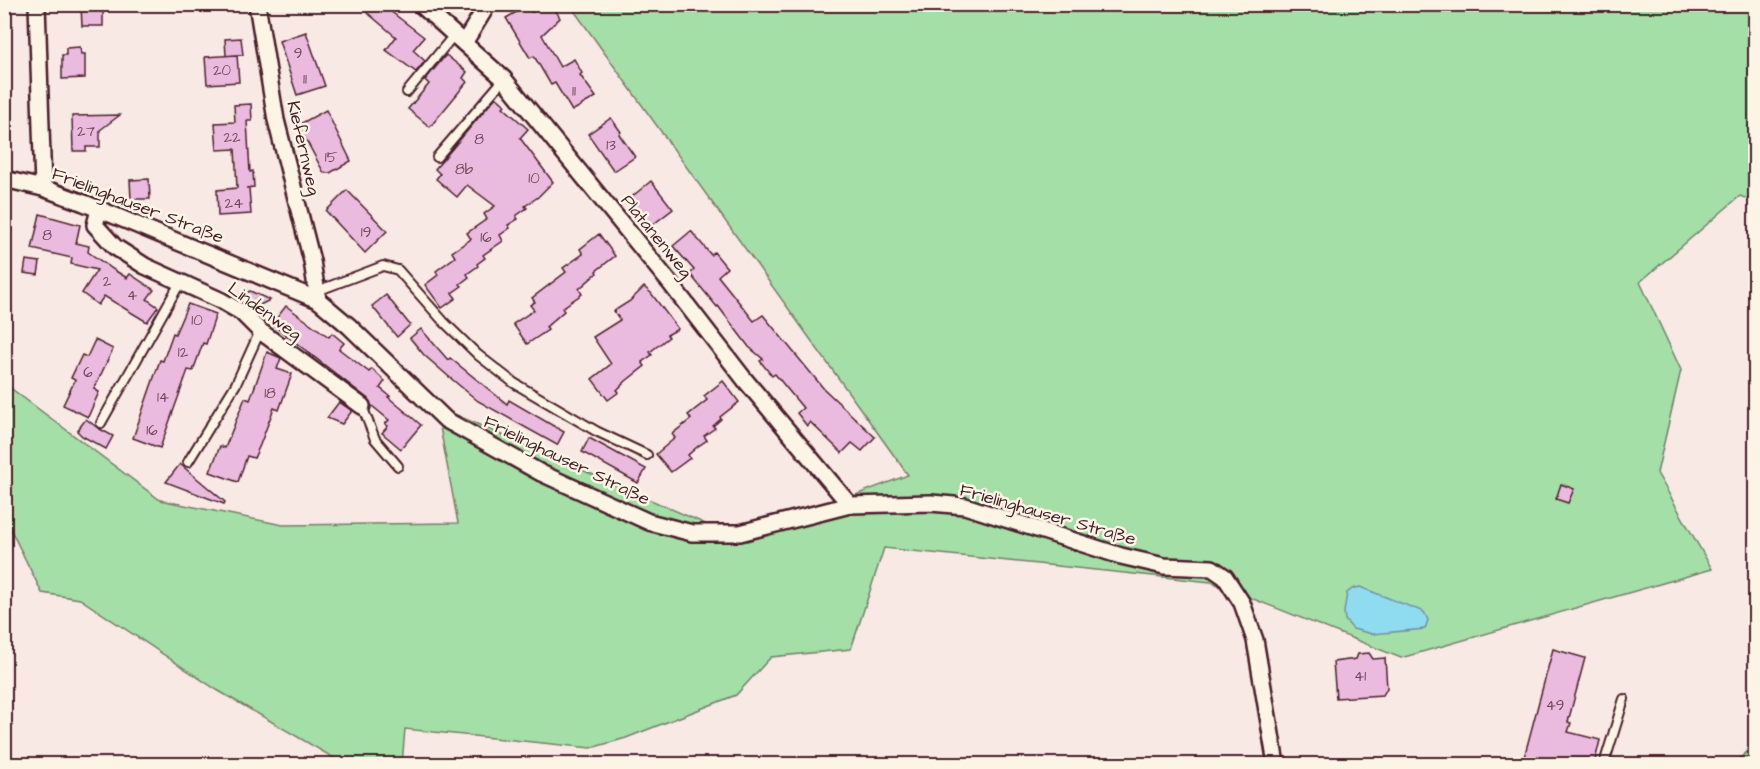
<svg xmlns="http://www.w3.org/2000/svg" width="1760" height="769" viewBox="0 0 1760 769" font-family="'Architects Daughter',sans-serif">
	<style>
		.green { fill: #a3dfa6; stroke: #767f68; stroke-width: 1.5 }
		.water { fill: #8fdbef; stroke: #7390a1; stroke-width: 1.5 }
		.building { fill: #eabbde; stroke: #4a1f2b; stroke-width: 1.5 }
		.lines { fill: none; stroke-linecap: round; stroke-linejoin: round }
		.service-casing { stroke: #4a1f2b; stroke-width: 12 }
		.minor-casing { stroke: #4a1f2b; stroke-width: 20 }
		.service { stroke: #fcf5e5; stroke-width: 8 }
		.minor { stroke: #fcf5e5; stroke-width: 15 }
		.labels { text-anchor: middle; stroke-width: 5; stroke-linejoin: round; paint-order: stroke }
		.number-label { font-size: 15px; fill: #724658 }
		.street-label { font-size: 18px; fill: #4a1f2b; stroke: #fcf5e5 }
	</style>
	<rect width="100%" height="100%" fill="#f8e9e4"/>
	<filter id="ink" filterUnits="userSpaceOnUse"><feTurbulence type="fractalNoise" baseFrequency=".0167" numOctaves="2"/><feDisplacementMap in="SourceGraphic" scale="12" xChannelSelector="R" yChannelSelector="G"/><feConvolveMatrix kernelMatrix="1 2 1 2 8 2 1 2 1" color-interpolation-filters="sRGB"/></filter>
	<g filter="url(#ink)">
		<g class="green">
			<path d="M570 5H1755V202L1740 196 1640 282 1681 370 1657 473 1712 569 1401 658 1211 582 884 548 851 649 771 657 736 695 626 738 591 748 405 729 402 764H344L217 690 80 599 42 593 5 518V384L160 500 283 525 458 523 436 406 740 539 908 475Z"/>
			<path d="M1755 745V764H1733Z"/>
		</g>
		<path class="water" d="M1360 587 1424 612 1428 620 1425 629 1372 634 1353 629 1345 620 1344 612 1347 593 1352 589Z"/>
		<g class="building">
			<path d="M86 4 103 5V26H82L81 6Z"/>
			<path d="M357 4H381L424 37 413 50 425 61 416 72 386 50 396 37Z"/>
			<path d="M547 4H552L560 18 542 35 560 67 574 59 582 73 580 75 596 97 572 111 555 83 551 85 534 56 530 58 506 18 525 7 532 12Z"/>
			<path d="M306 32 325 86 297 95 279 41Z"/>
			<path d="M241 38 243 55 226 56 225 39Z"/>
			<path d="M80 47 81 54H85V78L62 79V55H66V48Z"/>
			<path d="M237 55 239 82 207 84 205 57Z"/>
			<path d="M446 55 467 72 463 78 467 82 430 127 408 109 429 84 425 80Z"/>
			<path d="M496 97 505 105 503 107 528 129 520 138 553 182 538 197 525 206 527 208 516 216 518 219 508 225 510 228 500 235 503 241 483 255 485 258 477 264 478 266 467 274 469 277 460 284 462 286 452 293 456 298 442 308 425 285 438 275 436 271 455 257 452 252 471 239 467 233 487 219 484 214 495 206 467 185 457 197 436 179 440 174 435 169Z"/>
			<path d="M251 104 252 121H247L250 172 253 171 254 187 246 188H249L251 214 218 216 217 190 237 188 235 149 217 150 215 123 235 122 234 105Z"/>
			<path d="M326 110 351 161 330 173H324L298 125Z"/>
			<path d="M120 115 100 130V147H86V151H73L72 116Z"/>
			<path d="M611 118 621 132 619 134 635 157 614 171 588 134Z"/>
			<path d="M149 179 150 199H131L130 180Z"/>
			<path d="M651 181 673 209 651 226 629 199Z"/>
			<path d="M347 190 387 231 365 253 326 211Z"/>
			<path d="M40 214 80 225 76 243 89 246 88 252 114 270 127 278 130 274 154 290 147 299 158 307 147 322 104 296 98 305 82 293 97 270 71 264 72 258 32 249Z"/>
			<path d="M691 231 711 255 714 252 727 268 718 276 754 321 763 315 824 389 875 437 862 451 852 443 842 453 810 422 807 426 797 413 803 408 775 374 772 376 760 361 763 359 749 347 718 306 717 307 690 274 694 270 673 246Z"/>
			<path d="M599 234 615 256 596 271 597 273 579 289 582 294 562 308 564 311 546 327 548 330 527 344 513 324 534 310 530 305 535 302 532 298 566 272 563 268 583 254 580 249Z"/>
			<path d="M26 260 40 262 38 275 24 273Z"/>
			<path d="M644 287 651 293 678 329 667 335 669 337 650 352 652 355 642 362 645 366 626 381 617 390 619 392 608 400 592 379 611 364 593 337 620 320 614 311 630 301Z"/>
			<path d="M250 291 270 300 252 309 234 297Z"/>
			<path d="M386 295 410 325 397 337 372 306Z"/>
			<path d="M188 304 216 314 206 344 203 343 193 371 188 370 160 448 133 438 160 360 163 361 173 333 175 334Z"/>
			<path d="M286 306 329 337 332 333 344 343 339 349 369 372 372 369 385 381 380 388 390 396 388 397 421 425 401 449 382 433 388 426 385 424 389 420 371 405 368 399 272 324Z"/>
			<path d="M421 329 448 360 450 358 507 404 509 400 564 432 557 445 478 401 448 376 424 355 410 338Z"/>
			<path d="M95 340 113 349 94 389 99 392 88 417 63 405 75 380 71 378 82 355 87 357Z"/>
			<path d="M267 352 281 358 277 369 292 374 279 410 274 408 260 445 254 458 247 456 238 482 210 472 220 446 225 448 245 398 250 400Z"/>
			<path d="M723 381 739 402 720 417 721 419 713 426 715 428 704 436 707 440 697 447 688 455 690 458 671 472 656 454 675 438 672 434 691 419 688 415 707 400 704 396Z"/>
			<path d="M339 402 352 411 342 424 327 418Z"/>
			<path d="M86 419 98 428 113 436 106 449 82 436 77 431Z"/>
			<path d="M589 438 646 469 638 483 582 452Z"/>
			<path d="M180 464 225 502 224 504 166 482Z"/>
			<path d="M1561 484 1574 489 1568 503 1556 499Z"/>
			<path d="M1553 649 1585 658 1568 722 1571 723 1568 732 1600 740 1594 765H1555L1540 760 1539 765H1522Z"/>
			<path d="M1369 653 1373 659 1385 658 1387 688 1383 695 1336 698 1333 662 1356 659 1358 654Z"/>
		</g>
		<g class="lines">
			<g class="service-casing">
				<g id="service">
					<path d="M407 92 454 35"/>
					<path d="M437 157 504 79"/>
					<path d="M317 291 383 266 398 270 443 321 478 355 514 383 596 431 647 455"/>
					<path d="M362 406 375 439 398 466"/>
					<path d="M101 423 181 281"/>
					<path d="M188 462 236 384 260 331"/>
					<path d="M1604 764 1624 699"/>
				</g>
			</g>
			<g class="minor-casing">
				<g id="minor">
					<path d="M37 4 43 188"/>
					<path d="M257 4 276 120 312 261 318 300"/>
					<path d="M420 4 504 79 670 283 745 380 850 505"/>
					<path d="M464 43 488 4"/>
					<path d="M4 179 43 188 84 203 318 300 349 326 446 420 541 473 649 522 692 533H740L850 505 931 503 965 506 1121 556 1164 566 1212 568 1225 577 1242 603 1255 640 1276 764"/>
					<path d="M99 210 95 225 115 247 145 266 220 300 241 312 260 331 362 406"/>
				</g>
			</g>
			<use href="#service" class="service"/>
			<use href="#minor" class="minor"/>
		</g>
	</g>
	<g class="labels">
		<g class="number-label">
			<text x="298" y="58">9</text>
			<text x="222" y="75">20</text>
			<text x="305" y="84">11</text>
			<text x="574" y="96">11</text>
			<text x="86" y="136">27</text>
			<text x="232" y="142">22</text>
			<text x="479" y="144">8</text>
			<text x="611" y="150">13</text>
			<text x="331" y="162">15</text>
			<text x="464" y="174">8b</text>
			<text x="534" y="183">10</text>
			<text x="234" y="208">24</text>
			<text x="366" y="237">19</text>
			<text x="47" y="240">8</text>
			<text x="486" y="242">16</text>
			<text x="107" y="286">2</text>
			<text x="132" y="300">4</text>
			<text x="197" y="325">10</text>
			<text x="183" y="357">12</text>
			<text x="88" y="377">6</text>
			<text x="270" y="398">18</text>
			<text x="163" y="402">14</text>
			<text x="152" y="435">16</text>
			<text x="1360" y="681">41</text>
			<text x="1555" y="710">49</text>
		</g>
		<g class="street-label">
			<text transform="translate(304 148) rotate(77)" y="6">Kiefernweg</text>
			<text transform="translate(138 205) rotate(21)" y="6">Frielinghauser Straße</text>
			<text transform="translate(657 236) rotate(51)" y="6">Platanenweg</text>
			<text transform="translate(265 311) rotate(36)" y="6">Lindenweg</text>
			<text transform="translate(567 460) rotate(26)" y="6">Frielinghauser Straße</text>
			<text transform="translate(1048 514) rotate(16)" y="6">Frielinghauser Straße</text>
		</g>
	</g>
	<rect width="1760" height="769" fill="none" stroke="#fcf5e5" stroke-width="24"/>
	<rect x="12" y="12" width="1736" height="745" fill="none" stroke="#4a1f2b" stroke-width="2" filter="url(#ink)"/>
</svg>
